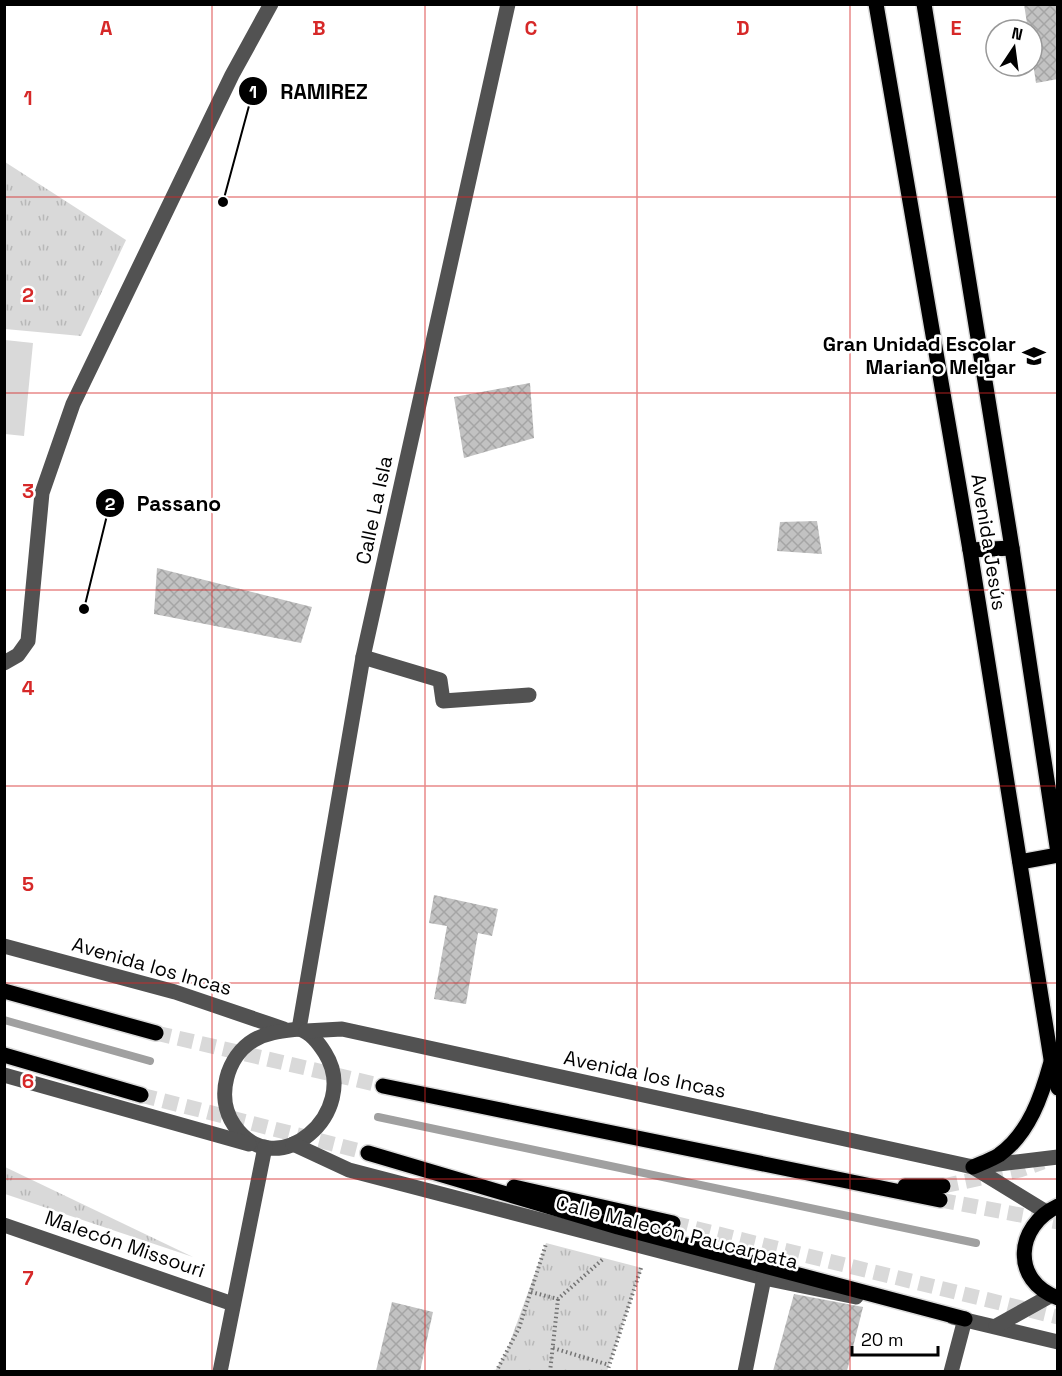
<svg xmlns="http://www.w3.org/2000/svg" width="1062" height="1376" viewBox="0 0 1062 1376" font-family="'Space Grotesk',sans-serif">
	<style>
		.green { fill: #d9d9d9 }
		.park { fill: url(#park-tufts) }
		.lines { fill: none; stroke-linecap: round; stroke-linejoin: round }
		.stream { stroke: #a0a0a0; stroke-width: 8 }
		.building { fill: url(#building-cross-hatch) }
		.major-tunnel { stroke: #d9d9d9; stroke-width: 15; stroke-dasharray: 15 8; stroke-linecap: butt }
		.major-casing { stroke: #dbdbdb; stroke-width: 18 }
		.path { stroke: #747474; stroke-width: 4; stroke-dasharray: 1.5 3; stroke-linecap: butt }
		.minor { stroke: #525252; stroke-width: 15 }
		.major { stroke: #000; stroke-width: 15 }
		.grid { fill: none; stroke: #d62828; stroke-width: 1.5; stroke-opacity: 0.55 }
		.labels { text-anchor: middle; stroke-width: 5; stroke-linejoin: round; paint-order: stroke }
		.poi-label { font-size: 20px; font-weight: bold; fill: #000; stroke: #fff; text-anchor: end }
		.street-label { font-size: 20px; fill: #000; stroke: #fff }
		.grid-label { font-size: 20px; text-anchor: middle; font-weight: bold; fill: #d62828; stroke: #fff; stroke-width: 5; stroke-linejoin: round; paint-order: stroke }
		.leader { fill: none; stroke: #000; stroke-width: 2 }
		.callout-dot { fill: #000; stroke: #fff; stroke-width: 2 }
		.mark-label { font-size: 18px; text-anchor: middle; font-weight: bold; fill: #fff }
		.callout-label { font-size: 21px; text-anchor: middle; font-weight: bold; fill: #000; stroke: #fff; stroke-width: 5; stroke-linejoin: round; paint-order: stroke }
	</style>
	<defs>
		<pattern id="park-tufts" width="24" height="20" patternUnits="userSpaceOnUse" patternTransform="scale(1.5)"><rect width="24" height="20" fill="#d9d9d9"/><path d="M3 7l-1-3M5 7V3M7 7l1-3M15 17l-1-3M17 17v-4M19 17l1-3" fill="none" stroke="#b8b8b8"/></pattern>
		<pattern id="building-cross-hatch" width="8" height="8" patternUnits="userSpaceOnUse" patternTransform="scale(1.5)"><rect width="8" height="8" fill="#c2c2c2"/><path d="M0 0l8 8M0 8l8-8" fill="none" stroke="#a5a5a5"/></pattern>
	</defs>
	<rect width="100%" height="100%" fill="#fff"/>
	<path class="green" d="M5 340 33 343 24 436 5 434Z"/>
	<g class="park">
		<path d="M5 162 126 240 81 336 5 329Z"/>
		<path d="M5 1167 193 1257 5 1194Z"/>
		<path d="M546 1243 642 1268 607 1371H495L507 1350Z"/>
	</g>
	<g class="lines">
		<g class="stream">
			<path d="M4 1020 150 1061"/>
			<path d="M378 1117 976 1243"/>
		</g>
	</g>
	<g class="building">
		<path d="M1024 4H1058V79L1036 83 1032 56V30H1028Z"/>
		<path d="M530 383 534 438 464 458 454 397Z"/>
		<path d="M817 521 822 554 777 551 780 522Z"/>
		<path d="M157 568 312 607 301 643 154 614Z"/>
		<path d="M434 895 498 909 492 936 478 933 466 1004 434 999 447 926 429 923Z"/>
		<path d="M794 1294 863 1307 847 1371H773Z"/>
		<path d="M392 1302 433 1312 420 1371H376Z"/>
	</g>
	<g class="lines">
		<g class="major-tunnel">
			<path d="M156 1033 383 1086"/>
			<path d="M141 1095 368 1153"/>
			<path d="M943 1186 1020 1170 1043 1162"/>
			<path d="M940 1200 1058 1222"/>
			<path d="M673 1223 1058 1317"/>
		</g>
		<g class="major-casing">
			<g id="major">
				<path d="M876 4 970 550 1051 1059 1058 1088"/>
				<path d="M924 4 1012 548 1058 853"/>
				<path d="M970 550 1012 548"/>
				<path d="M1020 862 1058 855"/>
				<path d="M4 991 156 1033"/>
				<path d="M4 1055 141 1095"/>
				<path d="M383 1086 940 1200"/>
				<path d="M368 1153 618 1227 965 1319"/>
				<path d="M973 1167C982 1163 991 1160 999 1155 1029 1134 1042 1095 1051 1062"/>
				<path d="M905 1186H943"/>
				<path d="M514 1187 673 1223"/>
				<path d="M1058 1206C1015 1226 1011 1281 1058 1298"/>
			</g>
		</g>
		<g class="path">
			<path d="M531 1292 558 1299 603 1259"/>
			<path d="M553 1348 609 1365"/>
			<path d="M496 1372 519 1328 546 1244"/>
			<path d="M550 1372 558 1299"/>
			<path d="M607 1372 641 1268"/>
		</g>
		<g class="minor">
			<path d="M363 657 440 680 443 701 529 695"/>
			<path d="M4 663 18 655 28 641 42 493 73 404 232 75 271 4"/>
			<path d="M4 946 175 992 284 1029"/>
			<path d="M299 1029 363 657 508 4"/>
			<path d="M299 1029C311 1033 318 1042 325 1053 362 1112 276 1187 234 1125 215 1097 227 1056 254 1040 268 1032 283 1031 299 1029Z"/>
			<path d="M306 1031 342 1029 973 1167 1058 1157"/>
			<path d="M4 1075 249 1144"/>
			<path d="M293 1144 349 1170 764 1278 856 1297"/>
			<path d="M973 1167 1046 1212"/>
			<path d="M4 1225 233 1304"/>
			<path d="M953 1317 1058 1342"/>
			<path d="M996 1326 1050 1296"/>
			<path d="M220 1372 265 1147"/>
			<path d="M745 1372 764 1278"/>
			<path d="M951 1372 965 1319"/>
		</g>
		<use href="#major" class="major"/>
	</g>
	<path class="grid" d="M212 4V1372M425 4V1372M637 4V1372M850 4V1372M4 197H1058M4 393H1058M4 590H1058M4 786H1058M4 983H1058M4 1179H1058"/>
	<defs>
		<g id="school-bare" transform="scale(1.8)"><path d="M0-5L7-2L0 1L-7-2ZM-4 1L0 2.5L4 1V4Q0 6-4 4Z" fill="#000" stroke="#fff" stroke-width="2.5" paint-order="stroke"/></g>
	</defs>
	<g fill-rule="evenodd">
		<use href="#school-bare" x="1034" y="356"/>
	</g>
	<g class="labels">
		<g class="poi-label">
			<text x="1016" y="351">Gran Unidad Escolar<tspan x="1016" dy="23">Mariano Melgar</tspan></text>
		</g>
		<g class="street-label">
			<text transform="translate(374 510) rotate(-78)" y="7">Calle La Isla</text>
			<text transform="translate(989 542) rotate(81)" y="7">Avenida Jesús</text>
			<text transform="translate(152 966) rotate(16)" y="7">Avenida los Incas</text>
			<text transform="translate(645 1074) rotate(12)" y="7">Avenida los Incas</text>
			<text transform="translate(677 1232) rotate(14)" y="7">Calle Malecón Paucarpata</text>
			<text transform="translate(125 1244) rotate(19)" y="7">Malecón Missouri</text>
		</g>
	</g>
	<g class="grid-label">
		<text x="106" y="35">A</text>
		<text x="319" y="35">B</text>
		<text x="531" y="35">C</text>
		<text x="743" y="35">D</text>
		<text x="956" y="35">E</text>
		<text x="28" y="105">1</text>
		<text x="28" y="302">2</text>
		<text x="28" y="498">3</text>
		<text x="28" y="695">4</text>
		<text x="28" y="891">5</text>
		<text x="28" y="1088">6</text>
		<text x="28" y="1285">7</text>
	</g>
	<path class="leader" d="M223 202L253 91M84 609L110 503"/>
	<g class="callout-dot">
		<circle cx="223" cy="202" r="6"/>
		<circle cx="84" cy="609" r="6"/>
		<circle cx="253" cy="91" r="15"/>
		<circle cx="110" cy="503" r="15"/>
	</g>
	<g class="mark-label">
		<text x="253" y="98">1</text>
		<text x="110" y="510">2</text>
	</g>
	<g class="callout-label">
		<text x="324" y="99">RAMIREZ</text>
		<text x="179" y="511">Passano</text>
	</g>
	<rect width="1062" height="1376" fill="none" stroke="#000000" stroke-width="12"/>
	<g transform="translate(1014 48) rotate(13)"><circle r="28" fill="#ffffff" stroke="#999999" stroke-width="1.5"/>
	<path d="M0-4.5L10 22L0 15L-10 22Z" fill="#000000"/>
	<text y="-9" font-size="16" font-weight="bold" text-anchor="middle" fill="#000000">N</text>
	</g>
	<path d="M852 1346v9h86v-9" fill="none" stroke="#000000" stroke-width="3"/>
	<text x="861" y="1346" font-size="18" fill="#000000" stroke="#ffffff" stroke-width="4.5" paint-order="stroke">20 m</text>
</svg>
